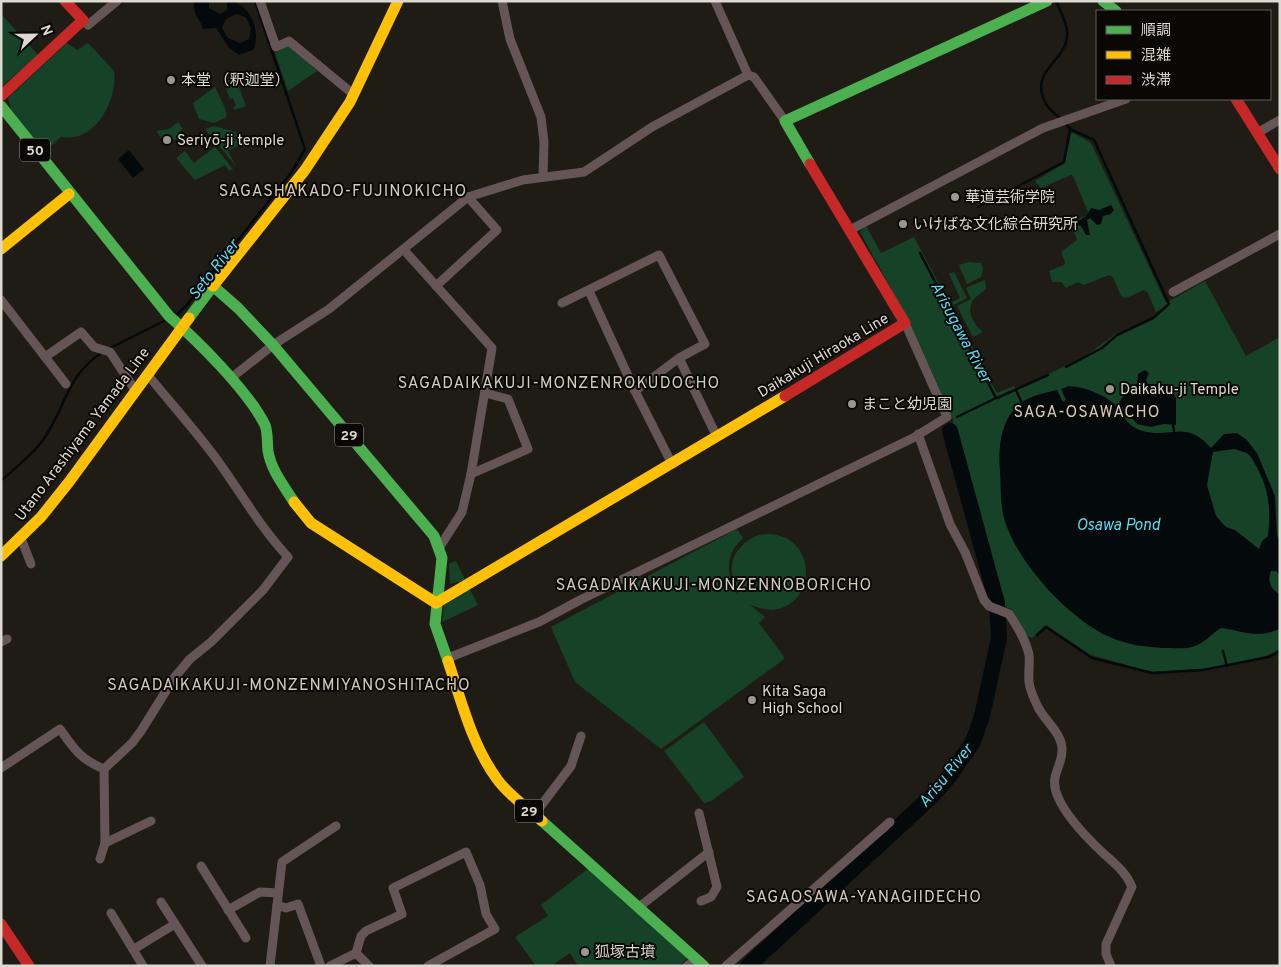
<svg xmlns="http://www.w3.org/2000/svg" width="1281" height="967" viewBox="0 0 1281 967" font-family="Overpass,'Noto Sans JP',sans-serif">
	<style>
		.green { fill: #164328 }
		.water { fill: #040a0b; fill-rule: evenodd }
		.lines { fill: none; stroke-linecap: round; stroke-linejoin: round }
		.stream { stroke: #040a0b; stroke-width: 2.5 }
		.river { stroke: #040a0b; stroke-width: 16 }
		.street { stroke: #655556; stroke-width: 9 }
		.fast { stroke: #4caf50; stroke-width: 11 }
		.slow { stroke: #ffc107; stroke-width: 11 }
		.jam { stroke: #c62828; stroke-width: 11 }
		.poi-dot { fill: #9a978f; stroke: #0a0804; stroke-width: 2 }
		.labels { text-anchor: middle; stroke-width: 4; stroke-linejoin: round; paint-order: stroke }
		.shield { fill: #0a0804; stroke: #9d9a94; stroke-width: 1 }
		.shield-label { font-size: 14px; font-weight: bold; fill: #dcd9d1 }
		.poi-label { font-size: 15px; fill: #dcd9d1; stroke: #0a0804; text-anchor: start }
		.street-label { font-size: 15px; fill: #dcd9d1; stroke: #0a0804 }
		.neighbourhood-label { font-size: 16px; letter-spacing: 1px; fill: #d2ccbb; stroke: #0a0804 }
		.water-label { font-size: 16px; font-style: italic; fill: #56daf7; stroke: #0a0804 }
	</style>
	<rect width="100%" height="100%" fill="#1f1c15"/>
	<g class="green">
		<path d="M1 14 38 55 1 87Z"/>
		<path d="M67 43 77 50 88 43 114 71C118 101 94 144 61 137L44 152 11 109 8 98Z"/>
		<path d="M289 45 317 71 288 91 275 53Z"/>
		<path d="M234 74 246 106 234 110 233 107 236 106 233 98 230 99 224 82Z"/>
		<path d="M215 87 225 108 227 117 214 123 199 119 193 103Z"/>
		<path d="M178 122 183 129 179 132 181 135 173 141 170 138 163 140 156 131 169 129Z"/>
		<path d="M214 126 236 132 241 144 228 151 236 166 205 129Z"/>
		<path d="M1073 133 1091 143 1166 303 1205 281 1246 356 1280 337V649L1266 656 1211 668 1152 672 1091 655 1046 625 1032 638 1027 636 1011 609 1000 605 954 437 953 419 910 323 860 232 866 226 881 253 914 237 997 393 1014 386 1016 389 1083 358 1115 334 1153 317 1161 308 1156 312 1148 293 1144 290 1126 298 1121 296 1113 277 1109 275 1084 285 1078 282 1066 288 1061 282H1052L1049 271 1064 265 1065 262 1061 252 1077 240 1071 224 1072 222 1087 215 1088 212 1073 176 1071 175 1041 188 1035 181 1065 163 1071 134Z"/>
		<path d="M215 147 233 169 229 171 225 165 195 180 176 158 185 151 194 163Z"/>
		<path d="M969 262 981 263 983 269 981 277 967 284 959 265Z"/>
		<path d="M954 272 967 298 954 305 952 302 960 298 949 274Z"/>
		<path d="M985 280 986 289C983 292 979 294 976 297 964 308 973 324 983 332L973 337 957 306 971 299 966 288Z"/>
		<path d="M737 529 743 538C739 543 734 547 732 552 726 564 729 586 739 595 732 580 726 561 742 546 751 536 763 532 777 535 818 544 815 606 772 610 764 610 757 607 750 605L765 617 759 623 784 657 783 660 661 749 575 682 551 627Z"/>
		<path d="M456 561 465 580 450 584 449 564Z"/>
		<path d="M469 588 478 605 442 622 444 604Z"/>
		<path d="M704 722 744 777 711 801 704 803 664 751Z"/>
		<path d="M589 868 689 957 679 966H578L570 953 551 966H536L515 937 548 916 541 905Z"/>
	</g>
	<g class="water">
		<path d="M194 1H209V8L220 14 227 10V1C250 1 262 32 253 50L239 55 229 48 216 28 203 29C200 18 192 14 194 1ZM236 14 246 17 251 29 249 39 240 43 228 38 222 28 226 19Z"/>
		<path d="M129 150 144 169 133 178 118 159Z"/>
		<path d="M1111 205 1114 210 1111 214 1103 216 1101 224 1097 225 1090 218 1087 220 1090 235H1086L1081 226 1074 224 1086 216 1091 208 1099 210Z"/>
		<path d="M1145 370 1149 373 1146 380 1148 384 1163 385 1173 391 1176 399V425L1164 424 1151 427 1137 424 1119 403C1125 389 1138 396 1138 374Z"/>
		<path d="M1069 386C1084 387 1104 394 1115 405 1125 416 1127 427 1143 431 1171 439 1185 419 1211 448L1224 434 1237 433 1247 440 1257 453 1275 496 1277 535 1280 542V575L1276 571H1271C1267 581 1271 590 1280 594V629C1254 639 1244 631 1221 628 1211 634 1204 644 1192 647 1186 649 1177 648 1170 648 1153 648 1134 646 1117 640 1073 625 1013 560 1003 514 1000 500 1001 486 1000 472 998 450 1000 425 1015 408 1025 397 1043 393 1057 390L1063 402 1066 400 1061 389ZM1234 449 1247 453 1251 457C1269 487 1271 503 1268 536L1262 541 1259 549 1235 530 1226 527 1216 516 1207 485 1213 452Z"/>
	</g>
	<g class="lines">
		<g class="stream">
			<path d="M978 207 1064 162 1070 129C1064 119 1052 114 1046 104 1027 68 1070 62 1067 31 1066 21 1060 10 1056 1"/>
			<path d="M920 253 996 398 957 417"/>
			<path d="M175 316 186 306 291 173 305 149 255 1"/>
			<path d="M108 349 166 320"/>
			<path d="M1066 367 1102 348 1117 335 1153 318 1169 304 1094 140 1070 129"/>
			<path d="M1016 390 1022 403"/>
			<path d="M997 398 1048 375"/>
			<path d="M1121 414 1124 411"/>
			<path d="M1173 425 1174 431"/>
			<path d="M1 481C15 468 32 455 43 440 66 408 66 375 103 352"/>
			<path d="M1037 635 1046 627 1092 658 1152 673 1203 670 1269 657 1280 651"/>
			<path d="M1223 651 1227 666"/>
		</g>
		<path class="river" d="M748 966 932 796 948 778 973 742 982 716 999 638 997 603 950 431"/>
		<g class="street">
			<path d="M260 1 276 47 289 41 353 94"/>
			<path d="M502 1 510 39 541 117 544 142 543 177"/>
			<path d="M715 1 748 75"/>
			<path d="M83 20 88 25 117 1"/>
			<path d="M1257 133 1280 120"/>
			<path d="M850 230 1043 128 1126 99"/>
			<path d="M404 250 492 348 471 474 462 512 439 548"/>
			<path d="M436 286 497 230 468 197"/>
			<path d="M589 291 635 391 672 464"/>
			<path d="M1173 292 1280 234"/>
			<path d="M1 300 66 384"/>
			<path d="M562 303 659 255 705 344 679 358 635 391"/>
			<path d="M45 357 81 332 94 347 110 352 135 390"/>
			<path d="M679 358 717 437"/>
			<path d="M231 378 273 345 329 309 468 197 523 180 584 172 652 127 748 75 754 77 785 121"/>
			<path d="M918 434 950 524 965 552 984 600 989 606 1009 614C1017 626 1026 640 1029 655 1030 664 1028 673 1029 682 1030 690 1034 699 1038 707 1044 720 1062 733 1062 749 1063 767 1048 775 1058 797 1067 818 1087 838 1103 853 1115 864 1126 872 1132 887L1106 944V954L1111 966"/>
			<path d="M471 474 528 449 508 399 485 393"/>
			<path d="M21 538 31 564"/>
			<path d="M1 642 7 639"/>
			<path d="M448 658 539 622 582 599 913 438 947 417 905 323"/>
			<path d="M1 768 60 729C74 749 80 759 104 769L105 843 100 859"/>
			<path d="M104 769 132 743 141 731 174 678 190 659 211 642 263 590 288 557C259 526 240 491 215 457 194 429 170 402 147 374"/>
			<path d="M699 813 717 887 711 897 701 901"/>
			<path d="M534 815 571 766 581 736"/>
			<path d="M105 843 151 821"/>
			<path d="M201 866 246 938"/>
			<path d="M161 902 202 966"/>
			<path d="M277 905 286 908 298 904 321 966"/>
			<path d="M639 907 709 852"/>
			<path d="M228 910 260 892 278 893"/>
			<path d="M111 913 143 966"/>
			<path d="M134 949 175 924"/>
			<path d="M356 953 369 966"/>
			<path d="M270 966 282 862 336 826"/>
			<path d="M330 966 356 953 361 936 366 931 402 914 393 888 466 852 480 885 486 914 495 929 428 966"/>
			<path d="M687 966 696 959"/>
			<path d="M726 966 890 822"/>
		</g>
		<g class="fast">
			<path d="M1103 1 1116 11"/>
			<path d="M1 106 169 316C198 341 248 391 265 425 268 432 267 443 268 451 271 470 284 486 294 502"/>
			<path d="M810 164 785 121 1047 1"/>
			<path d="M189 318 213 286 238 308 273 345 434 536 442 558 435 624 448 661"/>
			<path d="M542 821 704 966"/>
		</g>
		<g class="slow">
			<path d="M1 249 69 194"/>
			<path d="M213 286 305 170 350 102 398 1"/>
			<path d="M294 502 311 523 436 603"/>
			<path d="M1 556 41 517 69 482 189 318"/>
			<path d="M436 603 785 396"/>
			<path d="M448 661C461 700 472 745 497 779 508 795 528 808 542 821"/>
		</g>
		<g class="jam">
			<path d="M1 96 83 20 65 1"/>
			<path d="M1236 99 1280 169"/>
			<path d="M785 396 905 323 810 164"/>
			<path d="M1 924 29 966"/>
		</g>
	</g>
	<g class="poi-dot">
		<circle cx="171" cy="80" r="5"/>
		<circle cx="167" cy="140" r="5"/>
		<circle cx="955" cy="197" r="5"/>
		<circle cx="903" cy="224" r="5"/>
		<circle cx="1110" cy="389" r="5"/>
		<circle cx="852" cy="404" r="5"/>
		<circle cx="752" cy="700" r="5"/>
		<circle cx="585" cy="952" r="5"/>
	</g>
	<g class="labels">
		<g class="shield">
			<rect x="20" y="138.5" width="30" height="23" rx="4"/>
			<rect x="335" y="423.5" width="28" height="23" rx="4"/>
			<rect x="515" y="799.5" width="28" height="23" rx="4"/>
		</g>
		<g class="shield-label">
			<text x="35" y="155">50</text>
			<text x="349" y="440">29</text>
			<text x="529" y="816">29</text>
		</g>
		<g class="poi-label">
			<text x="181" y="85">本堂 （釈迦堂）</text>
			<text x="177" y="145">Seriyō-ji temple</text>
			<text x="965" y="202">華道芸術学院</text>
			<text x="913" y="229">いけばな文化綜合研究所</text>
			<text x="1120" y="394">Daikaku-ji Temple</text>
			<text x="862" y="409">まこと幼児園</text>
			<text x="762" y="696">Kita Saga<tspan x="762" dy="17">High School</tspan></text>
			<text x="595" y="957">狐塚古墳</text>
		</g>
		<g class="street-label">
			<text transform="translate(823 355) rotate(-31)" y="5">Daikakuji Hiraoka Line</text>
			<text transform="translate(82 434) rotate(-53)" y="5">Utano Arashiyama Yamada Line</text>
		</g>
		<g class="neighbourhood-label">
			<text x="343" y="196">SAGASHAKADO-FUJINOKICHO</text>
			<text x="559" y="388">SAGADAIKAKUJI-MONZENROKUDOCHO</text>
			<text x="1087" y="417">SAGA-OSAWACHO</text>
			<text x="714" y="590">SAGADAIKAKUJI-MONZENNOBORICHO</text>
			<text x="289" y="690">SAGADAIKAKUJI-MONZENMIYANOSHITACHO</text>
			<text x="864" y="902">SAGAOSAWA-YANAGIIDECHO</text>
		</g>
		<g class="water-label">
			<text transform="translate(213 269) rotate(-52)" y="6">Seto River</text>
			<text transform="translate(962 332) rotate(62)" y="6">Arisugawa River</text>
			<text x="1118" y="530">Osawa Pond</text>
			<text transform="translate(945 775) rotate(-51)" y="6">Arisu River</text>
		</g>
	</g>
	<rect width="1281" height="967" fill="none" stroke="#dcd9d1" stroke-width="5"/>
	<rect x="1096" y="10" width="175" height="90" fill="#0a0804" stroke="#5e5c56"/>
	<rect x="1106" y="26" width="25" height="8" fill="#4caf50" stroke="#5e5c56"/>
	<text x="1141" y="35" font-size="15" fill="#dcd9d1">順調</text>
	<rect x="1106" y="51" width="25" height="8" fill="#ffc107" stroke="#5e5c56"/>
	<text x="1141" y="60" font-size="15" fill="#dcd9d1">混雑</text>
	<rect x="1106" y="76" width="25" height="8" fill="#c62828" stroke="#5e5c56"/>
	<text x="1141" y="85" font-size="15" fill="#dcd9d1">渋滞</text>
	<g transform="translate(35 35) rotate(68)" stroke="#0a0804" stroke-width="4" paint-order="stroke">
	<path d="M0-4L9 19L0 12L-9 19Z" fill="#dcd9d1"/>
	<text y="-8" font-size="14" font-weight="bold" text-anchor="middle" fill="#dcd9d1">N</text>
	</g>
</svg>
